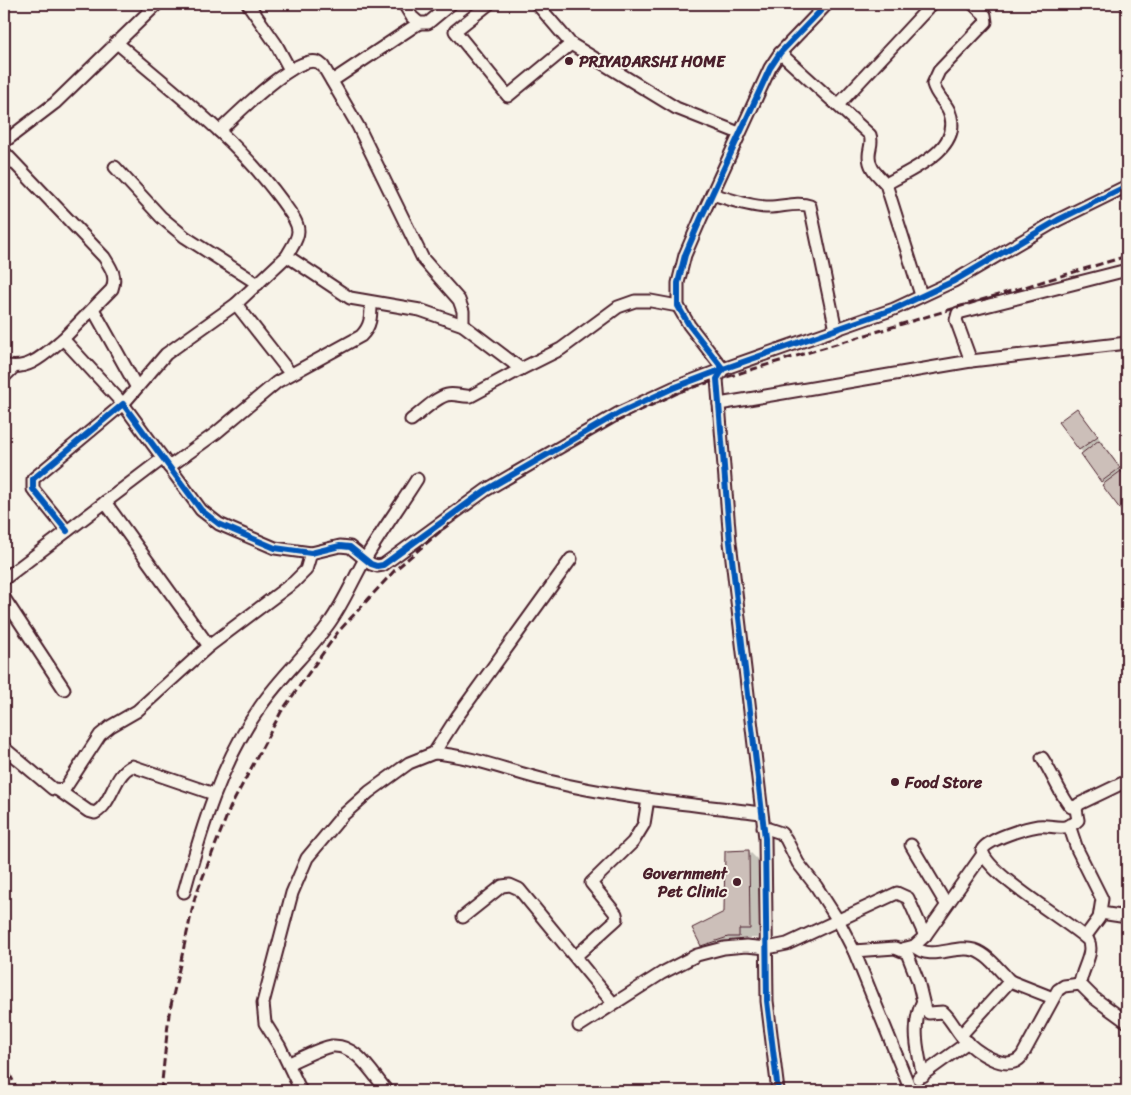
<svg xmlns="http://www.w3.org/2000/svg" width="1131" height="1095" viewBox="0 0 1131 1095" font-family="Sriracha,sans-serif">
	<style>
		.shadow { fill: #0003 }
		.building { fill: #ccbfb9; stroke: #4a1f2b }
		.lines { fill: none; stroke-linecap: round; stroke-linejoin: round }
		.minor-casing { stroke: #4a1f2b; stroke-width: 15 }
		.minor { stroke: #f7f3e8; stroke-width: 11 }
		.rail { stroke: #4a1f2b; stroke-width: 3; stroke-dasharray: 8 4; stroke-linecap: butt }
		.cycleway-casing { stroke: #f7f3e8; stroke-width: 9 }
		.cycleway { stroke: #0057b8; stroke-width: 6 }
		.poi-dot { fill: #4a1f2b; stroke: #f7f3e8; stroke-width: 2 }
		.labels { text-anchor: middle; stroke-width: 4; stroke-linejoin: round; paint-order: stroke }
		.poi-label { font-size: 16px; font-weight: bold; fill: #4a1f2b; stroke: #f7f3e8; text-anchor: start }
	</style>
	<rect width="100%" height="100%" fill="#f7f3e8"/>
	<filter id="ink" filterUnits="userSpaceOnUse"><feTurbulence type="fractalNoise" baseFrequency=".02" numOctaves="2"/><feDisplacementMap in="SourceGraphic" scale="10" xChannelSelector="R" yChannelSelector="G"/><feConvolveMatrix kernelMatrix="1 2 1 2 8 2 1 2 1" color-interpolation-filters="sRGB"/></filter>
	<g filter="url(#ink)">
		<g class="shadow">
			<path d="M1083 416 1126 475 1127 515 1080 449Z"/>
			<path d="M749 851 758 860V938H747V946L711 954 702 945 725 913Z"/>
		</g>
		<g class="building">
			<path d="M1077 408 1098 436 1079 450 1058 422Z"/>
			<path d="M1099 440 1120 468 1101 482 1081 454Z"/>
			<path d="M1121 471 1127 480V510L1123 513 1102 485Z"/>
			<path d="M749 850 750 929H739V937H728L701 946 692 928 724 912 725 851Z"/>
		</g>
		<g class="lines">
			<g class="minor-casing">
				<g id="minor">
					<path d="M248 4 276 44 290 70"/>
					<path d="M404 4 412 17 419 23H428L451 4"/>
					<path d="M489 4 455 31 508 96 571 44"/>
					<path d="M537 4 571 44 676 108 739 133"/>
					<path d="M1126 4 1127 5"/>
					<path d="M116 42C174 92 237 139 282 201 288 210 298 221 298 231 298 240 291 248 287 256"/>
					<path d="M780 53 870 135C873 143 869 148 869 156 869 169 878 175 886 184L921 295"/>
					<path d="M332 81 419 23"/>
					<path d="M838 105 932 4"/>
					<path d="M219 131C235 116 295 55 317 62 319 62 321 65 323 66L358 126 423 259 459 300 463 311V325"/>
					<path d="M4 142 55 103 157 4"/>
					<path d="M4 152 104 257C111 268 117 276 112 289L63 339"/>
					<path d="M115 167 161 217 185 237 258 284"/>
					<path d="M886 184C910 170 965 149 949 111 945 102 936 95 933 84L939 71 986 22 985 15 973 4"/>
					<path d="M712 194C729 199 747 206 766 207 780 208 797 201 810 206L836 330"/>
					<path d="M236 304 290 373"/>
					<path d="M93 309 136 386"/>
					<path d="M971 361 956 320 958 313 1127 270"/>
					<path d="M4 365C28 372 45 354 63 339L123 404 166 354 236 304 287 256 350 298 420 310 463 325 521 369 561 349 618 307 635 301H651L678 306"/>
					<path d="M4 377 13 368"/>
					<path d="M719 404 971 361 1127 343"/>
					<path d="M411 420C421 413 435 398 447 395 455 393 462 397 471 396L521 369"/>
					<path d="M169 467 216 433 277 382 361 336C371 326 371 317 371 303"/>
					<path d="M105 502 209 646"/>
					<path d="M67 531 33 489V479L123 404 201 510 219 524 275 548 311 553 340 546 350 547 371 564 377 566 383 565 486 490 619 413 673 388 723 369 894 309 954 281 1058 220 1127 186"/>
					<path d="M4 579 162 459"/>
					<path d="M4 598 64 689"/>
					<path d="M4 748 53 789 64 790 100 735 111 726 137 711 209 646 294 582 306 570 311 553"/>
					<path d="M434 753C473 756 511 772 549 781 619 798 690 804 761 813"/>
					<path d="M1042 758C1050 769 1064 802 1071 807L1077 806"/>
					<path d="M1127 781 1079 804 1076 809 1078 820C1065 833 1052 824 1038 826 1025 828 988 839 982 850 986 874 1068 921 1088 940 1095 953 1081 970 1080 984L1094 998 1127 1022"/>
					<path d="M58 790 88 811 95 813C113 803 113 775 132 766L214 794"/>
					<path d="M1069 825 1077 849 1102 899 1099 918 1085 937"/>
					<path d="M763 827 781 833 786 839 798 863 816 886 839 922 854 951 911 1091"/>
					<path d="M911 845 946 904"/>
					<path d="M184 892C202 827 221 763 260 707 281 676 309 652 330 622 344 602 353 580 365 559 381 532 400 506 417 479"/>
					<path d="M1101 913 1127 917"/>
					<path d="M463 917 502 886 510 885 519 889 612 1002"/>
					<path d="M914 946C930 962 955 944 974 950 989 955 1000 971 1010 981"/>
					<path d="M902 949 914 946 925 936 983 854"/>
					<path d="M854 951 895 948 907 953 918 981 925 1010 929 1013 943 1012C951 1019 955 1029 962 1037 974 1050 1007 1075 1022 1056L1058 990 1064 986 1080 984"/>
					<path d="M576 956 617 919 616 914 591 883 633 842 644 824 648 799"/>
					<path d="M922 1003C911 1026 918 1053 923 1076"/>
					<path d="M579 1026 662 973 697 955 724 948 746 946 767 948 787 944 897 893 908 898 925 936"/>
					<path d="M961 1035 1010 981 1053 998"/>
					<path d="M289 1063C302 1058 319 1048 332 1046 357 1044 373 1075 387 1091"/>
					<path d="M918 1078 968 1042"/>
					<path d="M301 1091 280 1047 265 1023 263 1003 292 893 307 858 342 816 369 792 409 763 434 753 457 717 571 559"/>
					<path d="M778 1091 767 1001 765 838 730 542 717 379 723 369 689 325 678 306V283L685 255 701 218 770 68 780 53 827 4"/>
				</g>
			</g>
			<use href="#minor" class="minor"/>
			<g class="rail">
				<path d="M4 1063 18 1091"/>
				<path d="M161 1091 169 1014 195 897 230 808 281 712 338 632 395 570 491 488 609 425 684 390 1127 256"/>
			</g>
			<g class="cycleway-casing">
				<g id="cycleway">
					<path d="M67 531 33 489V479L123 404 201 510 219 524 275 548 311 553 340 546 350 547 371 564 377 566 383 565 486 490 619 413 673 388 723 369 894 309 954 281 1058 220 1127 186"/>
					<path d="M778 1091 767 1001 765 838 730 542 717 379 723 369 689 325 678 306V283L685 255 701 218 770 68 780 53 827 4"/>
				</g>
			</g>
			<use href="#cycleway" class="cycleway"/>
		</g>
	</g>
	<g class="poi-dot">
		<circle cx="569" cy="61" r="5"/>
		<circle cx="895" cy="782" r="5"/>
		<circle cx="737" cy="882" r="5"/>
	</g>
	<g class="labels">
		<g class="poi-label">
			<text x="579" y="67">PRIYADARSHI HOME</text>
			<text x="905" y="788">Food Store</text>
			<text x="727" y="879" text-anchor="end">Government<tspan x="727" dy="18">Pet Clinic</tspan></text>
		</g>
	</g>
	<rect width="1131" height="1095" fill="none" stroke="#f7f3e8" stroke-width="20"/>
	<rect x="10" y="10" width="1111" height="1075" fill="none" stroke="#4a1f2b" stroke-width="2" filter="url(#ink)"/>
</svg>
